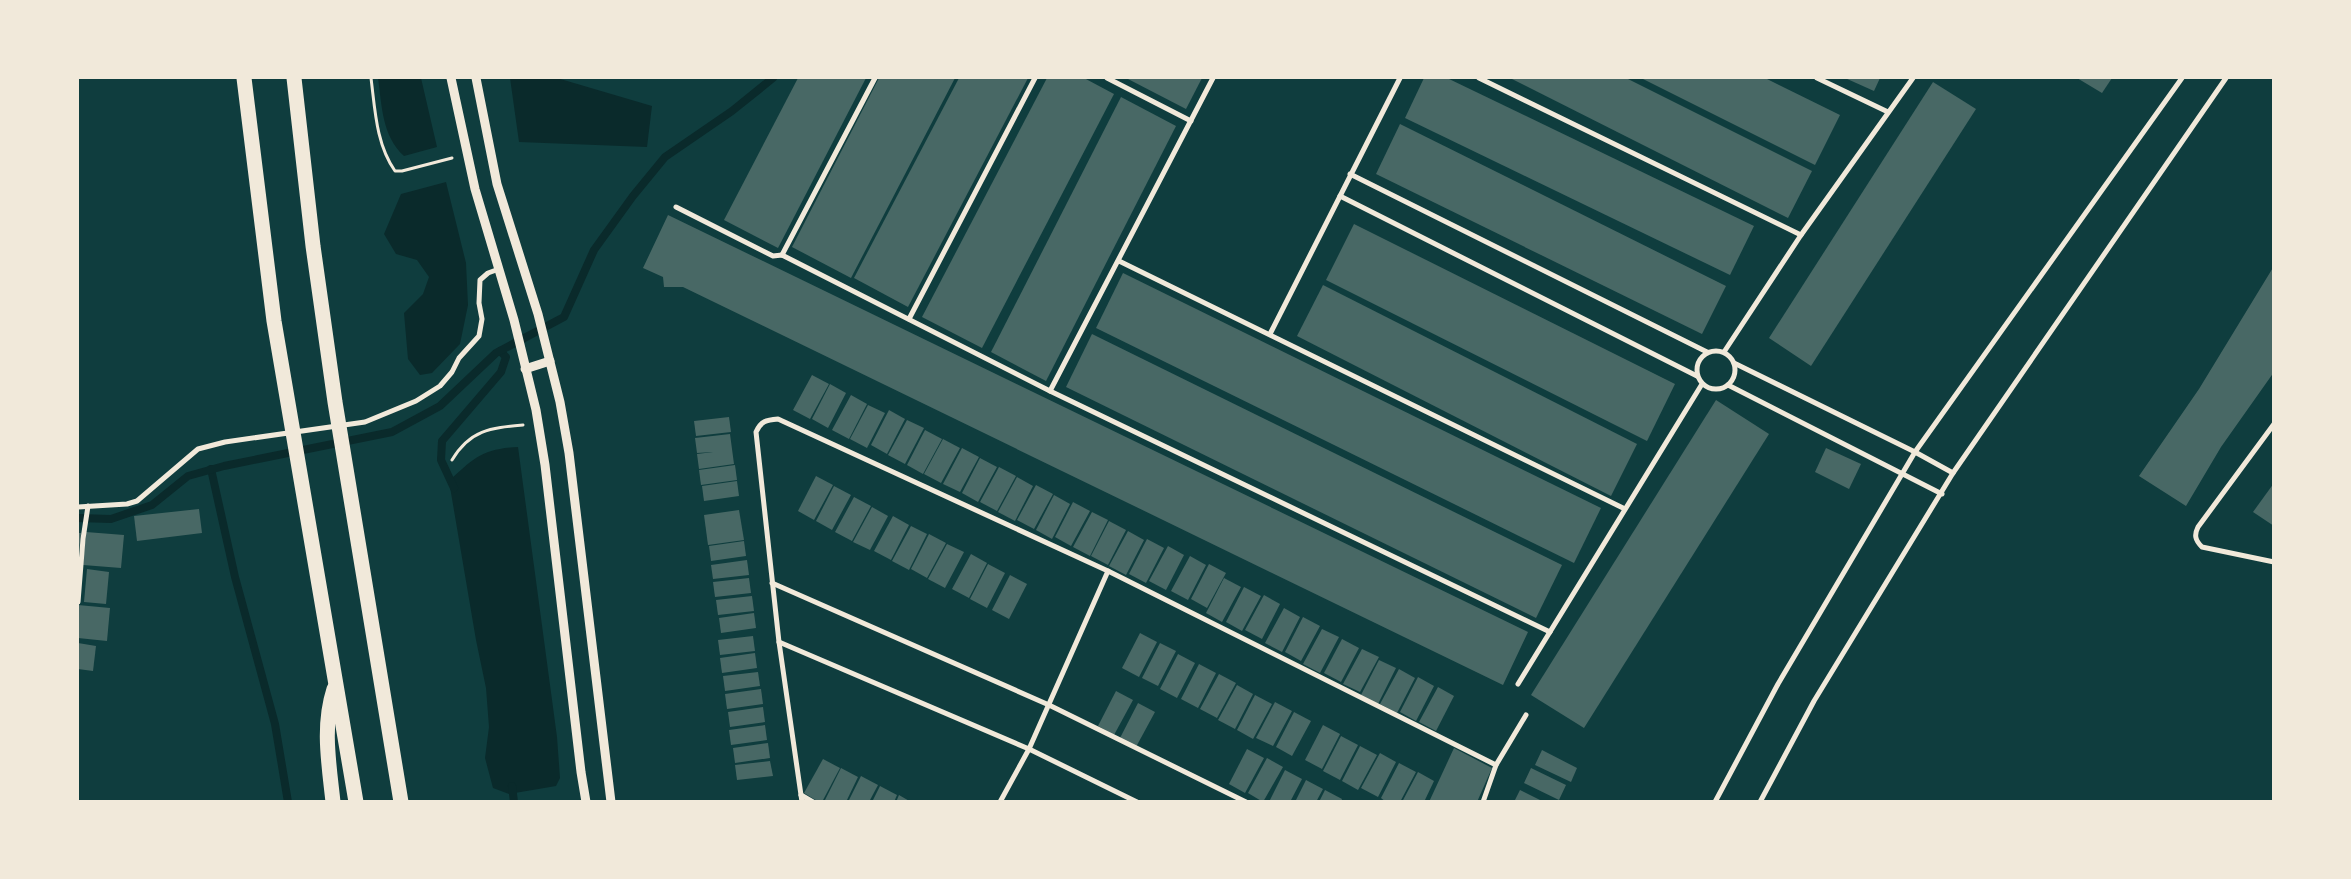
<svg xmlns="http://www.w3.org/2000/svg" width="2351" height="879" viewBox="0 0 2351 879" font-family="Commissioner,sans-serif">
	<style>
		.water { fill: #0a2a2b }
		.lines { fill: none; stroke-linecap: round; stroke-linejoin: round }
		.stream { stroke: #0a2a2b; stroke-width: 8 }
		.building { fill: #486865 }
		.path { stroke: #f1e9da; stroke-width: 3 }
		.minor { stroke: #f1e9da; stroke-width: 5 }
		.tertiary { stroke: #f1e9da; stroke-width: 9 }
		.motorway { stroke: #f1e9da; stroke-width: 15 }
	</style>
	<rect width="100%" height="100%" fill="#0f3d3e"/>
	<g class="water">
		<path d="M378 78H421L437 147 404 156C382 136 382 106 378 78Z"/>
		<path d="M510 78H557L652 106 647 147 519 142Z"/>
		<path d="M446 182 466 263 468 305 460 344 432 373 420 375 408 359 404 313 423 294 429 277 417 260 396 254 384 234 401 194Z"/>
		<path d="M518 447 557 737 560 778 556 786 509 794 493 788 485 758 489 727 486 688 476 640 449 481C474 458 482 449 518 447Z"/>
	</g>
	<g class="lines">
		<g class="stream">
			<path d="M211 469 235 577 275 724 288 802"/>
			<path d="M454 488 441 460 442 441 501 372 506 357 500 351"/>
			<path d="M78 518 111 519 152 505 188 476 224 466 392 432 440 406 496 353 564 317 594 250 633 196 665 157 732 111 773 78"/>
			<path d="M512 786 514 802"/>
		</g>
	</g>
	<g class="building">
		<path d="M798 78H866L778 248 724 220Z"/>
		<path d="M879 78H955L851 278 792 247Z"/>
		<path d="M959 78H1028L908 307 854 278Z"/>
		<path d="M1047 78H1084L1114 94 982 348 922 317Z"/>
		<path d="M1129 78H1202L1186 109 1128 79Z"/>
		<path d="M1424 78H1447L1754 226 1730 275 1405 118Z"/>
		<path d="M1510 78H1626L1812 171 1788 218Z"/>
		<path d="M1641 78H1765L1840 115 1815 165Z"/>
		<path d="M1845 78H1880L1874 91Z"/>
		<path d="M2077 78H2112L2102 93Z"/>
		<path d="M1933 82 1976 109 1811 366 1769 338Z"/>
		<path d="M1121 97 1176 126 1046 381 991 352Z"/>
		<path d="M1400 124 1726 286 1702 334 1376 174Z"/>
		<path d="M668 215 1528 632 1503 685 683 287H664L663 277 643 268Z"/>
		<path d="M1354 224 1675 384 1647 441 1326 280Z"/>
		<path d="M2274 266V372L2221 447 2186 506 2139 476 2199 389Z"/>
		<path d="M1123 273 1601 508 1574 563 1096 328Z"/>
		<path d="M1323 285 1637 444 1611 496 1297 336Z"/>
		<path d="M1092 334 1562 565 1536 618 1066 387Z"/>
		<path d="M812 375 829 384 810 419 793 410Z"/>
		<path d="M830 384 846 393 828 428 812 419Z"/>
		<path d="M851 395 867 404 849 439 832 430Z"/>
		<path d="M1716 400 1769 434 1584 728 1531 695Z"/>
		<path d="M868 405 885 413 867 448 850 439Z"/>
		<path d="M889 410 905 419 887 454 871 445Z"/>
		<path d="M729 417 731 432 696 436 694 421Z"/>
		<path d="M907 420 924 428 905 464 888 455Z"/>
		<path d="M925 430 942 439 923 474 907 465Z"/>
		<path d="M730 434 734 464 699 469 697 454 713 452 697 453 695 438Z"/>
		<path d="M943 439 960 448 941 483 924 474Z"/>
		<path d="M962 448 979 457 960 492 943 484Z"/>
		<path d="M1826 448 1861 464 1849 489 1815 472Z"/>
		<path d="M980 458 997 467 978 502 962 493Z"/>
		<path d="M735 465 737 480 701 485 699 470Z"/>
		<path d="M999 467 1016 476 997 511 980 502Z"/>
		<path d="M816 476 833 485 814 520 798 511Z"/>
		<path d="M1017 477 1033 486 1015 521 998 512Z"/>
		<path d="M737 481 739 496 704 501 702 486Z"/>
		<path d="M2274 483V526L2253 512Z"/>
		<path d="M1036 485 1053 494 1034 529 1017 520Z"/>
		<path d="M834 486 851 495 832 530 816 521Z"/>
		<path d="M1054 495 1070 504 1052 539 1036 530Z"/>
		<path d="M854 497 871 506 852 541 835 532Z"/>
		<path d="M1073 502 1090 511 1071 546 1055 537Z"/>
		<path d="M872 507 888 516 870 550 853 542Z"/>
		<path d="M199 509 202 533 137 541 134 516Z"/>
		<path d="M739 510 744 540 708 545 704 515Z"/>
		<path d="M1092 512 1108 520 1090 556 1073 547Z"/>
		<path d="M893 516 909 525 891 560 874 551Z"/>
		<path d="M1109 521 1126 530 1108 565 1091 556Z"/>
		<path d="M911 526 927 534 909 570 892 561Z"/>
		<path d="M1128 531 1144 540 1126 575 1109 566Z"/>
		<path d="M86 532 124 535 121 568 83 565Z"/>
		<path d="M78 533H81L79 552H78Z"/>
		<path d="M929 534 946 543 927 578 911 569Z"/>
		<path d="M1147 539 1164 548 1146 583 1129 574Z"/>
		<path d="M744 541 746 556 711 561 709 546Z"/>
		<path d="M947 544 964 552 945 588 928 579Z"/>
		<path d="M1168 546 1184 555 1166 590 1149 581Z"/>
		<path d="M971 554 987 563 969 598 952 589Z"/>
		<path d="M1190 556 1206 565 1188 600 1171 591Z"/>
		<path d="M747 560 749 575 713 579 711 565Z"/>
		<path d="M988 564 1005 573 987 608 970 599Z"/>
		<path d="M1209 564 1226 573 1207 608 1191 599Z"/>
		<path d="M87 569 109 572 106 604 84 602Z"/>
		<path d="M1010 575 1027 584 1009 619 992 610Z"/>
		<path d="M749 578 751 593 715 597 713 582Z"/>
		<path d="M1224 578 1241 587 1222 622 1206 613Z"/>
		<path d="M1244 587 1261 596 1242 631 1226 622Z"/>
		<path d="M1264 595 1280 604 1262 639 1245 630Z"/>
		<path d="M752 596 754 611 718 615 716 600Z"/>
		<path d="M78 605 110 608 107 641 78 638Z"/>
		<path d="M1284 608 1300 617 1282 652 1265 643Z"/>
		<path d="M754 613 756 628 721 633 719 618Z"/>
		<path d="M1303 617 1320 626 1301 661 1285 652Z"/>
		<path d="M1322 629 1339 637 1320 673 1303 664Z"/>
		<path d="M1140 633 1157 642 1139 677 1122 668Z"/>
		<path d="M753 636 755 651 720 655 718 640Z"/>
		<path d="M1342 639 1359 648 1341 682 1324 673Z"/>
		<path d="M78 643 96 646 93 671 78 669Z"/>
		<path d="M1160 643 1176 651 1158 686 1142 678Z"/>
		<path d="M1362 649 1379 657 1360 692 1343 684Z"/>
		<path d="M755 653 757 668 722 673 720 658Z"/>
		<path d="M1178 654 1195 663 1177 698 1160 689Z"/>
		<path d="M1379 660 1396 668 1378 704 1361 695Z"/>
		<path d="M1199 664 1216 673 1198 708 1181 699Z"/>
		<path d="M1399 669 1415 678 1397 713 1380 704Z"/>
		<path d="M758 672 760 686 725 691 723 676Z"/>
		<path d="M1219 674 1236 683 1217 718 1200 709Z"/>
		<path d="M1418 677 1434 686 1416 721 1400 712Z"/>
		<path d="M1237 685 1253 694 1235 729 1218 720Z"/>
		<path d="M1438 687 1454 696 1436 731 1419 722Z"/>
		<path d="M761 689 763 704 727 709 725 694Z"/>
		<path d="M1116 691 1133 700 1114 735 1098 726Z"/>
		<path d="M1255 695 1272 704 1253 739 1237 730Z"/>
		<path d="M1275 702 1292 711 1273 746 1256 738Z"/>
		<path d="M1138 703 1155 712 1136 747 1120 738Z"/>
		<path d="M763 707 765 722 730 727 728 712Z"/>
		<path d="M1294 712 1311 721 1292 756 1276 747Z"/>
		<path d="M765 725 767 740 731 745 729 730Z"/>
		<path d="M1323 725 1340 734 1322 769 1305 760Z"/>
		<path d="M1341 736 1358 745 1340 780 1323 771Z"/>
		<path d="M768 743 770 758 735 763 733 748Z"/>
		<path d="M1360 746 1377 755 1358 790 1342 781Z"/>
		<path d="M1454 748 1492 768 1477 802H1429Z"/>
		<path d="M1247 749 1264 758 1245 793 1229 784Z"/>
		<path d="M1542 750 1577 768 1571 782 1535 765Z"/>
		<path d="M1380 753 1396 762 1378 797 1361 788Z"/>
		<path d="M1267 758 1283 767 1263 802 1248 793Z"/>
		<path d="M823 759 840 768 822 802H819L804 793Z"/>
		<path d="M770 761 773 776 737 780 735 765Z"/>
		<path d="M1399 763 1416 772 1400 802H1386L1381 798Z"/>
		<path d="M841 768 858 777 846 802H824Z"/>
		<path d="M1531 768 1566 785 1559 800 1524 783Z"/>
		<path d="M1285 770 1302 779 1290 802H1269Z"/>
		<path d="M1418 772 1434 781 1424 802H1402Z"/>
		<path d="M861 776 878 785 869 802H848Z"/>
		<path d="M1306 780 1323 789 1316 802H1295Z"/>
		<path d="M880 786 897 795 894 802H872Z"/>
		<path d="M1325 790 1342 799 1341 802H1319Z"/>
		<path d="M1520 790 1544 802H1514Z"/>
		<path d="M899 795 911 802H896Z"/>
	</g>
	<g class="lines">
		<g class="path">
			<path d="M371 78C375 109 376 144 395 171H402L452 158"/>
			<path d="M452 460C470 430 490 428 523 425"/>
		</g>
		<g class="minor">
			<path d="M1107 78 1191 121"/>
			<path d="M1479 78 1801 235"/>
			<path d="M1817 78 1888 112"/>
			<path d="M1350 174 1707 352"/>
			<path d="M1340 196 1697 376"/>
			<path d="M676 207 773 256 782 255 1050 391 1550 632"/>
			<path d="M782 255 875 78"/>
			<path d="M1119 261 1623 508"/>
			<path d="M909 319 1035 78"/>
			<path d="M1270 334 1400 78"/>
			<circle cx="1716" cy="370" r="19"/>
			<path d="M1724 352 1801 235 1913 78"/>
			<path d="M1734 363 1915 452 1953 473"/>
			<path d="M1728 385 1942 494"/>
			<path d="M1050 391 1213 78"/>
			<path d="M2274 424 2198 527C2194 535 2195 540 2202 547L2274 562"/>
			<path d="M78 507 127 504 137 501 198 449 225 442 365 422 416 401 440 386 452 372 459 358 479 336 482 319 479 303 480 280 488 273 499 269"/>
			<path d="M772 583 1049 705 1246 802"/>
			<path d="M78 602 83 539 88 506"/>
			<path d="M779 642 1029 749 1137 802"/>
			<path d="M1518 684 1702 384"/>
			<path d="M1496 765 1526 715"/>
			<path d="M801 795 813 802"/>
			<path d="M802 802 779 642 756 432C761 421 766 420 778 419L1108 571 1496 765 1483 802"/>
			<path d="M1000 802 1029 749 1108 571"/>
			<path d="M1715 802 1778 684 1915 452 2182 78"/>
			<path d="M1760 802 1814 701 1953 473 2226 78"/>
		</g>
		<g class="tertiary">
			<path d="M451 78 475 189 514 320 536 410 545 465 581 772 586 802"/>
			<path d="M476 78 497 184 538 314 560 402 569 453 611 802"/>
			<path d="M525 369 550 361"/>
		</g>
		<g class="motorway">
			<path d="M244 78 274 321 356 802"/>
			<path d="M294 78 313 246 335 402 401 802"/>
			<path d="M333 802C329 764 322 726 334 689"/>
		</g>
	</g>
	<rect width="2351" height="879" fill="none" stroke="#f1e9da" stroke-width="158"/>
</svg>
